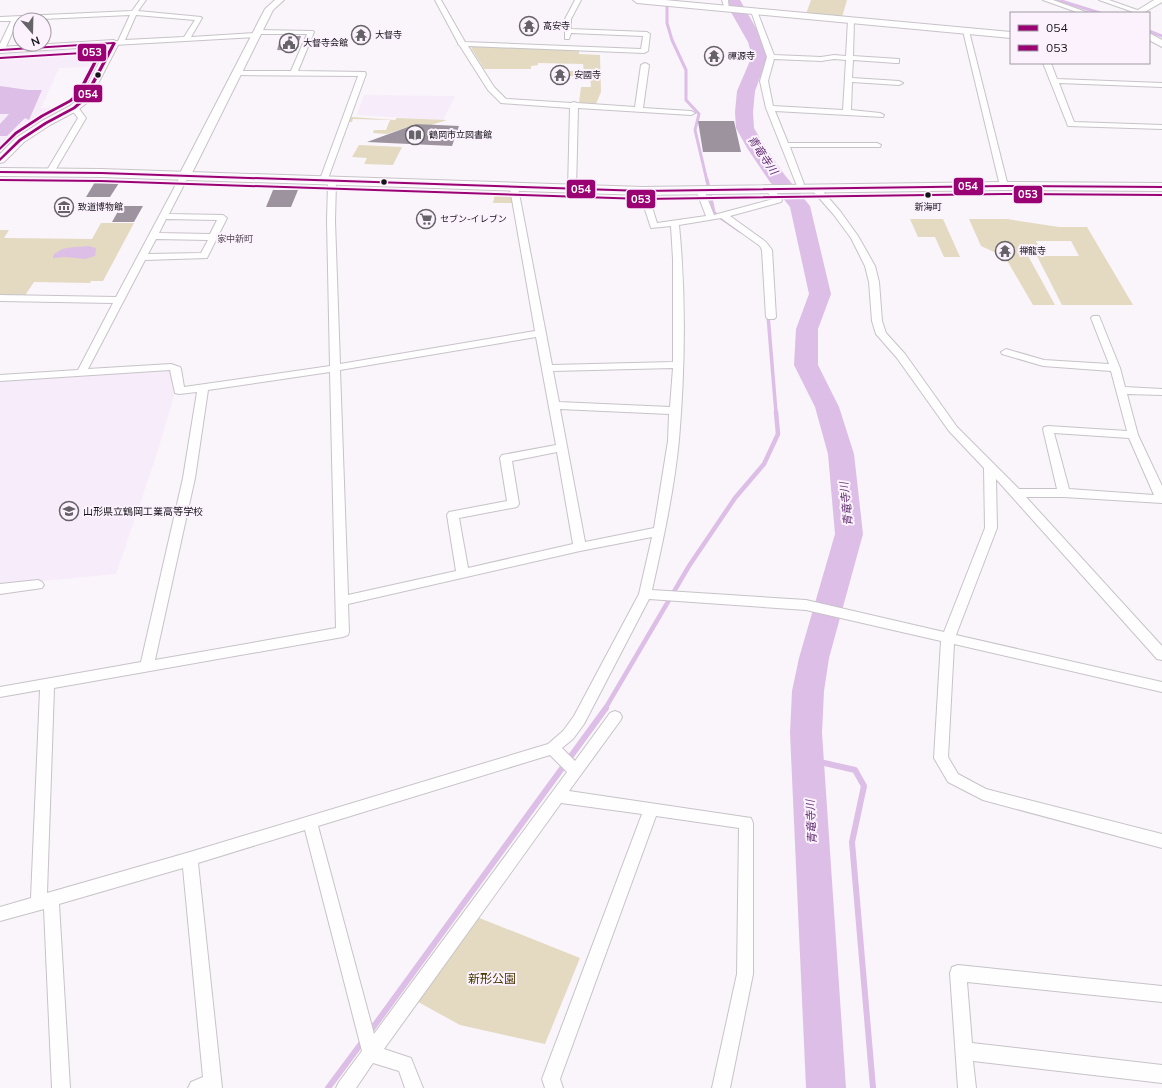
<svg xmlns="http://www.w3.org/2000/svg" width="1162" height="1088" viewBox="0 0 1162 1088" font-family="Mulish,'Noto Sans JP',sans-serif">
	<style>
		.built { fill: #f7ecfa }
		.green { fill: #e3dac1 }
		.water { fill: #ddbee7 }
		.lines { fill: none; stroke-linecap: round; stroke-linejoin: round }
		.stream-far3 { stroke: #ddbee7; stroke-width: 3 }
		.stream-far2 { stroke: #ddbee7; stroke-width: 3.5 }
		.stream-far1 { stroke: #ddbee7; stroke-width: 4.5 }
		.stream { stroke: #ddbee7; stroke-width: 6 }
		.river { fill: #ddbee7; fill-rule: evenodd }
		.building { fill: #9c939f }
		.minor-casing { stroke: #c7c3c8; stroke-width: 2 }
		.tertiary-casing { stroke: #c7c3c8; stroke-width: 2 }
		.primary-casing { stroke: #c7c3c8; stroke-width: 2 }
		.minor { fill: #fefefe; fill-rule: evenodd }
		.tertiary { fill: #fefefe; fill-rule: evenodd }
		.primary { fill: #fefefe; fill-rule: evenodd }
		.bus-1-casing { stroke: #fbf2fe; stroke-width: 3 }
		.bus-2-casing { stroke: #fbf2fe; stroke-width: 3 }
		.bus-1 { fill: #9a0273; fill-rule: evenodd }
		.bus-2 { fill: #9a0273; fill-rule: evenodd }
		.bus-dot { fill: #171419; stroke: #fbf2fe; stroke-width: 1.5 }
		.labels { text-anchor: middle; stroke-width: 4; stroke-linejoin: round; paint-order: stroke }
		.far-poi-label { font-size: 9px; fill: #171419; stroke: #fbf2fe; text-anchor: start }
		.bus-label { font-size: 9px; fill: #171419; stroke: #fbf2fe }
		.far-neighbourhood-label { font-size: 9px; fill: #524854; stroke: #fbf2fe }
		.poi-label { font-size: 10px; fill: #171419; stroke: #fbf2fe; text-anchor: start }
		.water-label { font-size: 11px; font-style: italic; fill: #602d6f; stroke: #fbf2fe }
		.near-park-label { font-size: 12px; fill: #473900; stroke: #fbf2fe }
		.line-badge { stroke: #fbf2fe; stroke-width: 1.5 }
		.badge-label { font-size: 11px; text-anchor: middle; font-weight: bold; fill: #fff }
	</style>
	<rect width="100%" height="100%" fill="#faf5fb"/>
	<g class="built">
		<path d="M93 48 99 51 91 67 59 68 41 108 65 107 24 130 11 139 0 150V54Z"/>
		<path d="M364 95 455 96 443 120 357 115Z"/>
		<path d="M167 370 171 372 174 395 159 447 116 574 0 585V382Z"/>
	</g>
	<g class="green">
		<path d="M811 0H847L842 17 806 14Z"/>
		<path d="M473 46 579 50V54L600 55 601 92 596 104 579 103 581 87H591L590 76H570V71H584L583 64 538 63V65L531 66V69H484L471 48Z"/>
		<path d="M351 117 395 120 397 118 447 120 431 125 416 124 387 134 373 133 374 130H386L390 120 353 119 352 122H349Z"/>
		<path d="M359 145 402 147 393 165 364 164 367 158 352 157Z"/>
		<path d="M495 193H513L514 203H493Z"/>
		<path d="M910 219H943L960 257H944L935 237H918Z"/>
		<path d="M969 219H1007L1059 227H1087L1133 305H1062L1037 256H1079L1071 241H1036L1040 251 1026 252 1055 305H1033L1005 257 981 246Z"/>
		<path d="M101 223H134L103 281H91L90 283 34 282 24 297H0V230H9L4 238 92 239Z"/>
		<path d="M472 915 580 958 545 1044 460 1025 411 998Z"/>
	</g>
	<g class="water">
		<path d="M0 86 28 90H42L29 120 25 118 7 136H0V124L9 114H0Z"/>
		<path d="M88 246 96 248 95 256 85 259 66 257 53 258V256C62 245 76 248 88 246Z"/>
	</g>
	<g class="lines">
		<g class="stream-far3">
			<path d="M667 0V23L672 40 686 70V100L699 114 695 130 707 181"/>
			<path d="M1058 0 1100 13"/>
			<path d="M1149 31 1162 36"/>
		</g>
		<g class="stream-far2">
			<path d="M707 180 714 213 740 231"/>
			<path d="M768 315 776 413"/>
		</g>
		<path class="stream-far1" d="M605 709 689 566 735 498 764 464 778 434 776 412"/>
		<g class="stream">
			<path d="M807 759 855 770 864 786 852 842 873 1088"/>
			<path d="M369 1033 606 708"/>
			<path d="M328 1088 363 1041"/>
		</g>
		<path class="river" d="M724 0H740L764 42 768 56 755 91 753 112 754 128 765 147 784 174 810 206 831 294 818 329V365L839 407 854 454 863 534 829 658 824 691 822 733 846 1088H806L790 733 792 691 799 658 835 534 828 454 815 407 794 365 796 329 809 294 790 207 770 182 747 148 736 128 735 112 737 91 752 56 748 42Z"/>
	</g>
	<g class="building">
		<path d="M281 36H301L296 51 277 50Z"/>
		<path d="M698 121H734L741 152H703Z"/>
		<path d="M416 124 459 126 452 146 367 142Z"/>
		<path d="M95 182 119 183 110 197H86Z"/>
		<path d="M273 190H298L291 207H266Z"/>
		<path d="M121 206H143L134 222H112Z"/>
	</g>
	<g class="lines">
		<g class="minor-casing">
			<g id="minor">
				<path d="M140 0H146L138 11 201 17 202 18 191 37 255 33 256 31 258 30 313 31 314 32 298 71 365 72 366 74 326 184H320L319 182 358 76 237 75 233 73 237 71H291L307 34H260L259 36 257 37 114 45 111 43 118 41 130 15 20 20H18L5 49 0 51V44L11 21H0V17L132 11ZM136 15 195 20 184 37 125 40Z"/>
				<path d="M435 0H441L465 42 641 49 643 36 571 33 569 39H565V19L575 0H581L571 19V29L647 32 650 34 648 51 644 53 468 46 494 87 506 99 571 103 574 102 577 103 635 107 641 65 645 63 649 65 643 108 691 111 695 113 691 115 578 108 576 190 572 193 569 192 568 190 570 108 501 103 488 90 460 46 458 44V43Z"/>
				<path d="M722 0H728L729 10H725Z"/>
				<path d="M1043 0H1053L1089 13H1079Z"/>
				<path d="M1099 0H1109L1143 12 1136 13Z"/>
				<path d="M752 10 757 11 774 55 821 57 834 55 846 56 848 20 851 18 854 20 853 56 899 59V63H896L853 60 852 78 899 81 903 83 899 85 852 82 851 110 880 113 884 115 883 117 775 111 788 143H877L881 145 880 147H790L804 184 800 187 797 186 766 108 760 81 767 57 751 11ZM774 59 821 61 834 59 846 60 843 110 773 106 768 81Z"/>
				<path d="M964 30 969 31 1008 186 1007 188 1004 189 1000 186 963 31Z"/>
				<path d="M1043 63H1051L1057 79 1162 83V87L1059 83 1074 122 1162 125V129L1068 126Z"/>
				<path d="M71 106H77L86 118 53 174H47L46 172 78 118 70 108Z"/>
				<path d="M181 175H184L188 177 169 214 223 215 227 218 207 258 145 260 88 369 171 364 180 367 181 369 184 387 330 366 327 221 328 182 332 179 336 182 335 221 340 364 535 331 510 188 514 185 518 188 552 365 673 362V259L671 226 651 228 639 191 643 188 647 191 657 223 706 216 696 190 697 188 700 187 704 190 714 215 773 199 766 190 770 187 773 188 782 200 781 202 730 216 766 242 772 250 776 317 774 319H768L766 317 762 250 760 246 721 218 679 225C686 296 685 369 679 440 674 491 663 541 652 590L806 600 944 632 985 528 984 468 949 431 897 358 876 334 872 321 869 282 865 266 851 238 834 215 813 191 812 189 813 187H819L840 211 858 236 875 266 879 282 882 321 886 333 905 354 957 427 1019 489H1057L1043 429 1044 427 1048 426 1127 431 1111 371 1043 366 1002 354 1001 352 1006 349 1044 360 1109 364 1091 318 1093 316H1099L1120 368 1125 387 1162 389V395L1127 394 1138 435 1162 486V503L1064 497H1026L1162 646V660L1157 659 996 479 997 528 956 635 1162 682V692L954 644 948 757 958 774 986 789 1162 834V848L983 800 948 782 934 758 941 641 806 610 649 599 584 724 573 739 562 748 575 761 610 713 615 711 620 713 622 717 620 721 569 791 751 818 753 823V974L730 1088H712L737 974 739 828 656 816 560 1079 563 1088H545L542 1079 642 814 561 803 384 1049 411 1058 423 1088H405L399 1071 373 1063 356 1088H336L339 1082 362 1051 305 830 198 863 222 1088H188L191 1082 203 1077 183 868 59 904 70 1088H52L44 909 0 921V907L31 898 40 690 0 697V687L141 662 183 478 197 392 179 394 175 393 170 370 0 381V375L78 370 113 303 0 301V295L116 297ZM166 219 217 220 210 234 159 233ZM156 239 208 240 201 253 148 254ZM536 337 556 445 502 455 500 458 507 501 449 512 447 515 456 571 348 595 340 370ZM673 368 670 407 559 402 553 371ZM330 372 336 628 155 660 195 478 208 390ZM560 409 669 414 668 441 654 528 585 542ZM1054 433 1129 438 1154 495 1069 489ZM557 452 573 544 468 568 459 518 517 507 519 504 512 461ZM652 537 639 594 574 716 563 731 548 744 190 852 47 893 54 688 343 637 348 635 349 632 348 604 580 551ZM550 755 567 772 374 1034 318 826Z"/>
				<path d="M38 580 42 582 44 585 42 588 0 594V584Z"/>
				<path d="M958 965 1162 986V1002L967 982 972 1043 1162 1065V1083L973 1061 976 1088H958L950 973 952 967Z"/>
			</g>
		</g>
		<g class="tertiary-casing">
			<g id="tertiary">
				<path d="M275 0H284L273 10 190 177 184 180 180 179 178 177 265 9Z"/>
				<path d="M633 0H665L1011 32V38L637 3Z"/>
				<path d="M1154 0H1162V2L1143 13H1133Z"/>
				<path d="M1149 33 1162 40V47L1149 40Z"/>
				<path d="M114 40 119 43 89 101 78 110 50 125 24 142 4 162 0 163V154L16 138 42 121 70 106 81 97 108 46 0 53V47Z"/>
			</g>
		</g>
		<g class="primary-casing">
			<path id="primary" d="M0 168 101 169 643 187 1004 182 1162 183V191L1004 190 643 195 101 177 0 176Z"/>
		</g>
		<use href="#minor" class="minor"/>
		<use href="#tertiary" class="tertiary"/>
		<use href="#primary" class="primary"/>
		<g class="bus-1-casing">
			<g id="bus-1">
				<path d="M114 42 116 43 86 100 75 109 47 124 21 141 0 161V158L19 139 45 122 73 107 83 98 112 44 0 51V49Z"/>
				<path d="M0 171 101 172 643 190 1004 185 1162 186V188L1004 187 643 192 101 174 0 173Z"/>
			</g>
		</g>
		<g class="bus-2-casing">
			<g id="bus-2">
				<path d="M100 51 102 52 80 95 71 102 43 117 17 134 0 150V147L15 132 41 115 69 100 77 93 98 53 0 59V57Z"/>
				<path d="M0 179 101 180 643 198 1004 193 1162 194V196L1004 195 643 200 101 182 0 181Z"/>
			</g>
		</g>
		<use href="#bus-1" class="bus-1"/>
		<use href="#bus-2" class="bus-2"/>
	</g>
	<defs>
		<g id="temple-ring" transform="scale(1)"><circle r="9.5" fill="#fbf2fe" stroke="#666368" stroke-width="1.5"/><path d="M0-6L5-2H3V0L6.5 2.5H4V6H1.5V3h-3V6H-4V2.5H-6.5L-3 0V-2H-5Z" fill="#666368"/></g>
		<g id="civic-ring" transform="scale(1)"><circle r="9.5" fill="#fbf2fe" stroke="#666368" stroke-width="1.5"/><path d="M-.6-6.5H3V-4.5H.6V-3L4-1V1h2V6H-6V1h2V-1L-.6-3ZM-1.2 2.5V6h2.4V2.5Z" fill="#666368"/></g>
		<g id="library-ring" transform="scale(1)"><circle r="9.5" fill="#fbf2fe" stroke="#666368" stroke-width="1.5"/><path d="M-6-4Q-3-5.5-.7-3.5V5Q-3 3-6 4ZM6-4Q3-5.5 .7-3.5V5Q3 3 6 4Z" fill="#666368"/></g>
		<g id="museum-ring" transform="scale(1)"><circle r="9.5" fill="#fbf2fe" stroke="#666368" stroke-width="1.5"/><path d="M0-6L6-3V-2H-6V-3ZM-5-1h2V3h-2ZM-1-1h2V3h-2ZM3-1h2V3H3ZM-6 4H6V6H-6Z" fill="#666368"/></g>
		<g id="supermarket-ring" transform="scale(1)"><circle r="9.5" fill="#fbf2fe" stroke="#666368" stroke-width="1.5"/><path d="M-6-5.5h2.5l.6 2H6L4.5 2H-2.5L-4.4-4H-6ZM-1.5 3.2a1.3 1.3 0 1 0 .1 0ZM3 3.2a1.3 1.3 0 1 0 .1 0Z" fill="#666368"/></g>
		<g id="school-ring" transform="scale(1)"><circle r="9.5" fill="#fbf2fe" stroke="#666368" stroke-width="1.5"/><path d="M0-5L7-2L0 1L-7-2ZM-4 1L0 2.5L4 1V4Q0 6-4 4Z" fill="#666368"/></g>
	</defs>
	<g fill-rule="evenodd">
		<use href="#temple-ring" x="529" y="26"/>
		<use href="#temple-ring" x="361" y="35"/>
		<use href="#civic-ring" x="289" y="43"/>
		<use href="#temple-ring" x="714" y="56"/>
		<use href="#temple-ring" x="560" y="75"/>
		<use href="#library-ring" x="415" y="135"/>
		<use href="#museum-ring" x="64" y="207"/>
		<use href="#supermarket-ring" x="426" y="219"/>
		<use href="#temple-ring" x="1005" y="251"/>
		<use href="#school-ring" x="69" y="511"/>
	</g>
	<g class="bus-dot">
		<circle cx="98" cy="75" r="3.5"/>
		<circle cx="384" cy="182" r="3.5"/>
		<circle cx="928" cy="195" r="3.5"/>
	</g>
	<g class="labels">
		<g class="far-poi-label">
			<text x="543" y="29">高安寺</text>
			<text x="375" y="38">大督寺</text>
			<text x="303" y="46">大督寺会館</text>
			<text x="728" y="59">禪源寺</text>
			<text x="574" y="78">安國寺</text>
			<text x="429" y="138">鶴岡市立図書館</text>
			<text x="78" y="210">致道博物館</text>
			<text x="440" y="222">セブン-イレブン</text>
			<text x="1019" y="254">禅龍寺</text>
		</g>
		<g class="bus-label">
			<text x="928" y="210">新海町</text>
		</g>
		<g class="far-neighbourhood-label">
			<text x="235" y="242">家中新町</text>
		</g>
		<g class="poi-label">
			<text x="83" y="515">山形県立鶴岡工業高等学校</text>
		</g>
		<g class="water-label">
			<text transform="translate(763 155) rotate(56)" y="4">青竜寺川</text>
			<text transform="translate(846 504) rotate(-96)" y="4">青竜寺川</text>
			<text transform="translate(811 822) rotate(-93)" y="4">青竜寺川</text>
		</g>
		<g class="near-park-label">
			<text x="492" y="983">新形公園</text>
		</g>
	</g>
	<g class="line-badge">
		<rect x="77" y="43" width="30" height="19" rx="4" fill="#9a0273"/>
		<rect x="73" y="84" width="30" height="19" rx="4" fill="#9a0273"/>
		<rect x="953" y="177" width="31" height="19" rx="4" fill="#9a0273"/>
		<rect x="566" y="179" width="30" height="20" rx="4" fill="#9a0273"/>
		<rect x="1013" y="185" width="30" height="19" rx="4" fill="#9a0273"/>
		<rect x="626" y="189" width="30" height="20" rx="4" fill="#9a0273"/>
	</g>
	<g class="badge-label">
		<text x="92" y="56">053</text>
		<text x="88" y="98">054</text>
		<text x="968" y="190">054</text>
		<text x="581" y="193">054</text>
		<text x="1028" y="198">053</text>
		<text x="641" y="203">053</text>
	</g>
	<rect x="1010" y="12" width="140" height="52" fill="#fbf2fe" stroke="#a099a2"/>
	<rect x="1018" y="25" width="20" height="6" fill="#9a0273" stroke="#a099a2"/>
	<text x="1046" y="32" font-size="12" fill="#171419">054</text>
	<rect x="1018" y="45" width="20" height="6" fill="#9a0273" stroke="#a099a2"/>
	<text x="1046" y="52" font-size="12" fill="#171419">053</text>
	<g transform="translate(32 32) rotate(160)"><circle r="19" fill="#fbf2fe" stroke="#a099a2"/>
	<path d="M0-3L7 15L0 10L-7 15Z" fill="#666368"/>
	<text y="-6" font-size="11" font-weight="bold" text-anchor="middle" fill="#171419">N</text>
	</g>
</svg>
